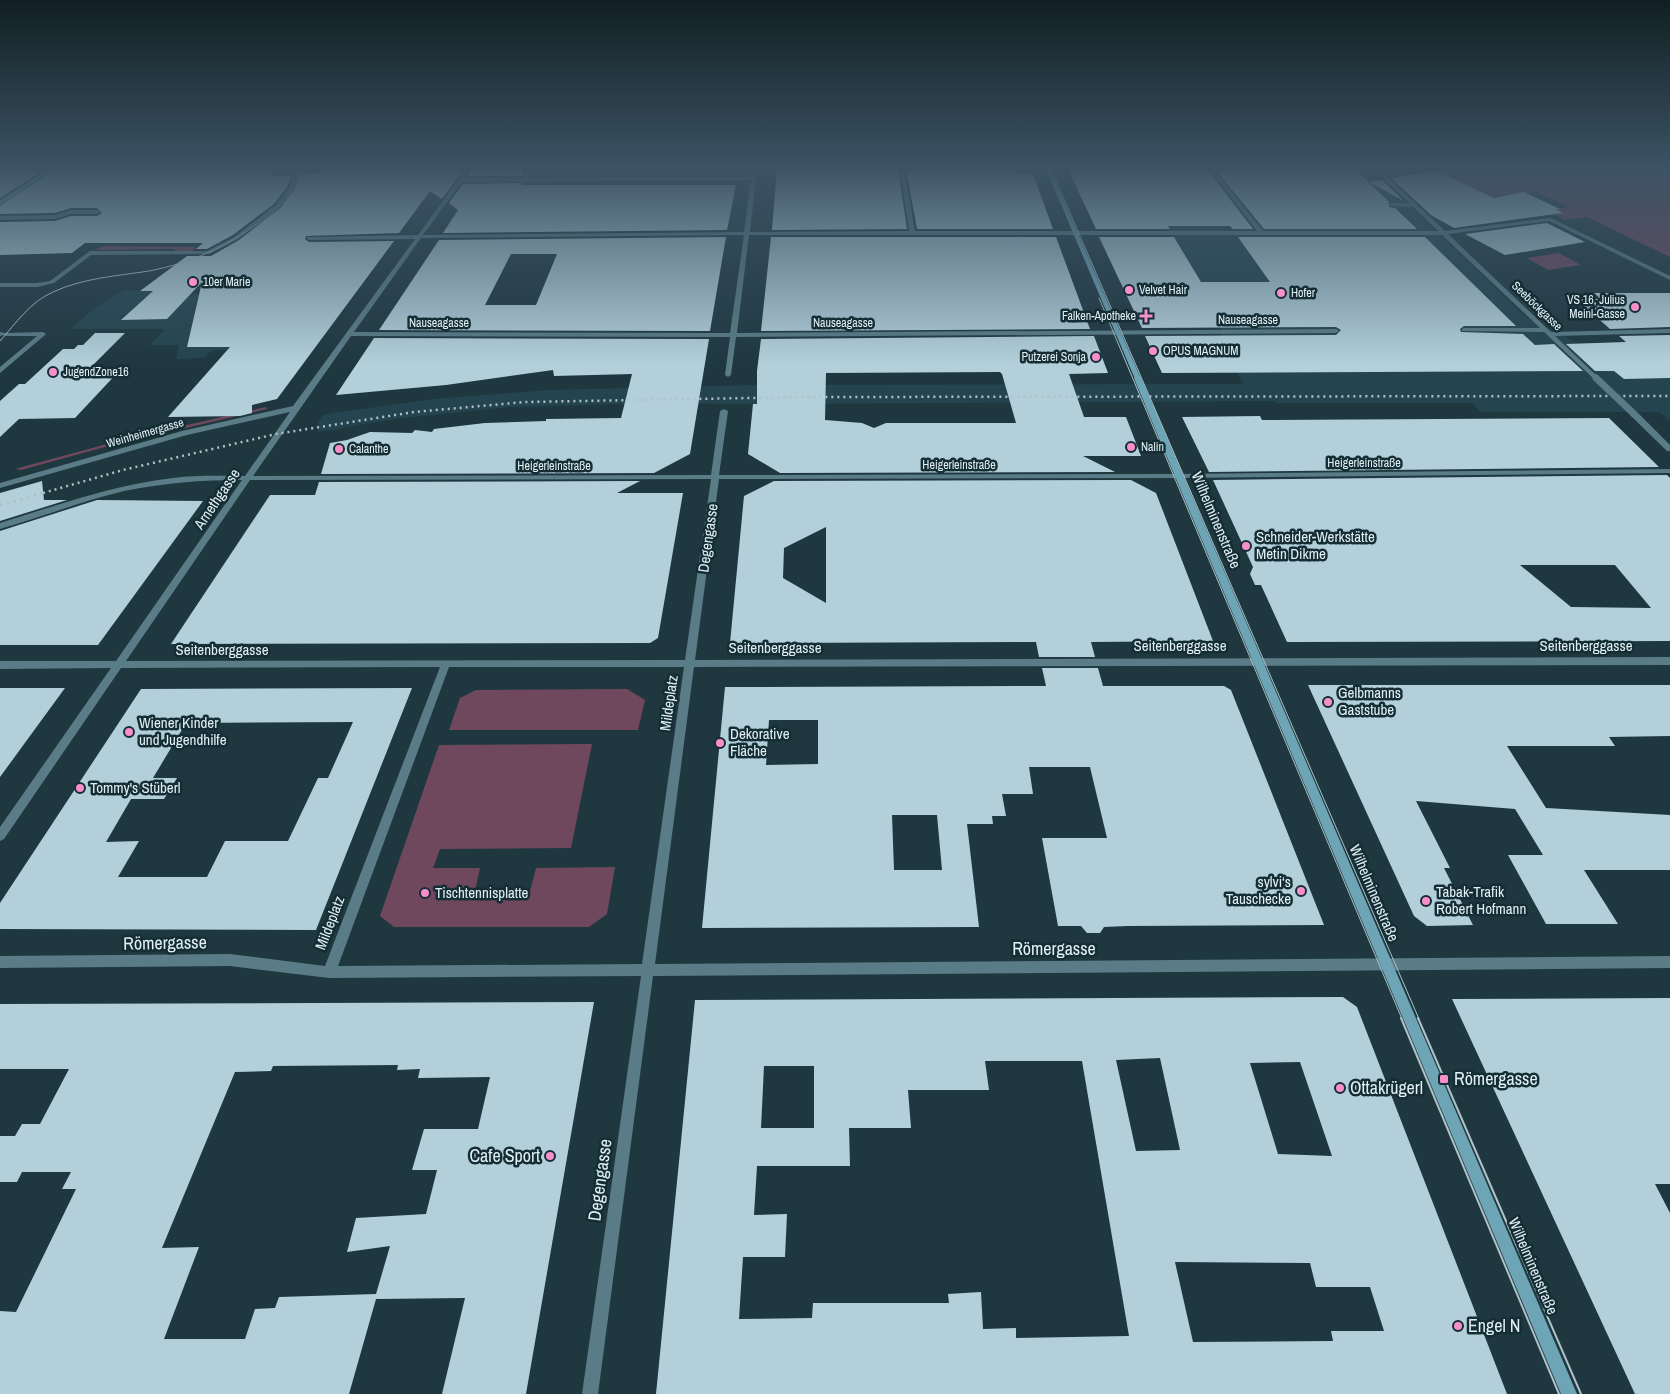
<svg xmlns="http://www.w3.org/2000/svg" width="1670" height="1394" viewBox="0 0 1670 1394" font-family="'Archivo Narrow',sans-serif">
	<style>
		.built { fill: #244550 }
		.green { fill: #70485d }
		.building { fill: #b3d0da; fill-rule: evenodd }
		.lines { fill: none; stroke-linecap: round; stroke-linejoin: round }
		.lane { fill: #5a7c87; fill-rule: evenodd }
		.street { fill: #5a7c87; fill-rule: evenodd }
		.secondary { fill: #6da4b6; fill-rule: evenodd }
		.tram-far1 { stroke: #b0c2c7; stroke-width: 1 }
		.tram { stroke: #b0c2c7; stroke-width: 2 }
		.rail-far1 { stroke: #b0c2c7; stroke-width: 2.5; stroke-dasharray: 2 4; stroke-linecap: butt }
		.rail { stroke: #b0c2c7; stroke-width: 3; stroke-dasharray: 2.5 4.5; stroke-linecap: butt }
		.street-bridge { stroke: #5a7c87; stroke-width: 7 }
		.secondary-bridge { stroke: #6da4b6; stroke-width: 7 }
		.poi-dot { fill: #f98fca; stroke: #152d35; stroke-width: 2 }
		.labels { text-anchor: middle; stroke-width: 5; stroke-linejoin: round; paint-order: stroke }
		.far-poi-label { font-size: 12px; fill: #e1f0f5; stroke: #152d35; text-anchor: start }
		.far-street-label { font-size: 12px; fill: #e1f0f5; stroke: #152d35 }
		.street-label { font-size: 15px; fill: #e1f0f5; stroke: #152d35 }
		.poi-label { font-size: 15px; fill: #e1f0f5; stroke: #152d35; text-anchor: start }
		.near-street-label { font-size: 18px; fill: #e1f0f5; stroke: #152d35 }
		.near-poi-label { font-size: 18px; fill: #e1f0f5; stroke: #152d35; text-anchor: start }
	</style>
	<rect width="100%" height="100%" fill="#1f3840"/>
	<g class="built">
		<path d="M1067 169H1370L1527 318 1579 344 1670 341V421L1660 412H1481L1472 403H1278L1273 401 753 404 650 403 508 407 394 419 318 432V424L323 415 334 413 433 399 548 390 756 385 1244 384 1219 341 1223 321 1177 241 1158 226 1137 192H1078Z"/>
		<path d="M124 290 214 295 244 349 212 350 204 358 176 359 179 345H150L165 329H70L95 308Z"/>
	</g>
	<g class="green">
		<path d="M486 169H738L737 176H481Z"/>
		<path d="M1448 169H1670V257L1587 217 1565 220 1554 214 1562 213 1556 209 1569 207 1537 192 1495 198H1471L1488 195 1478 190 1464 196 1454 179 1436 171Z"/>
		<path d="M104 246 194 247 196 248 192 251H175V249L95 250Z"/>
		<path d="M1559 253 1581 265 1548 270 1527 258Z"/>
		<path d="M266 407 267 409 126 442V439Z"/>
		<path d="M118 441 116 444 21 470 15 469Z"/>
		<path d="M627 689 645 700 638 730H449L460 698 476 690Z"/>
		<path d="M592 744 571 848 440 849 433 868H480L474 895H529L536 868 615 867 607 914 589 927H394L380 916 439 745Z"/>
	</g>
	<g class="building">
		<path d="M0 169H45L0 198Z"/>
		<path d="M55 169H274L271 176 292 175 287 187 274 204 233 235 207 249H196L203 243H85L72 253 0 255V222L55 221 71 216H97L102 213 97 208H71L55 213 0 214V206Z"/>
		<path d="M322 169H464L442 199 430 191 399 233 306 236 305 239 309 242 394 241 277 399 252 405V413L240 416 168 417 230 347H187L202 282 167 319 121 320 153 291H140L187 256H211L239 240 280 208 295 189 300 174 320 173Z"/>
		<path d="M472 169H522V176H468Z"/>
		<path d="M777 169H898L907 229 772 230Z"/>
		<path d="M906 169H999L1013 170 1015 174H1033L1053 229H917Z"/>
		<path d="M1068 169H1207L1253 229H1233L1230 226H1168L1170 229H1096Z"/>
		<path d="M1215 169H1355L1389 202V207L1395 208 1417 229H1264Z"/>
		<path d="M1436 171 1494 198 1524 192 1560 209H1556L1563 213 1454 228 1431 215 1391 178Z"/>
		<path d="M1382 180 1404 201 1369 182Z"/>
		<path d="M522 183V185H736L727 230 443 233 458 210 449 203 463 184Z"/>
		<path d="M1547 223 1585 242 1505 255 1465 234Z"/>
		<path d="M726 237 710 331 379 330 439 240ZM511 254H557L536 305H485Z"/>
		<path d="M771 237H1056L1090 329 761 331Z"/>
		<path d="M1099 237H1174L1201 282H1270L1238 237H1425L1516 326H1464L1460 329 1461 332 1523 334 1535 345 1554 344 1583 371 1162 373 1145 336 1336 335 1341 330 1336 327 1142 328Z"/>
		<path d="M1594 293H1670V327L1610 329 1576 299H1601Z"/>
		<path d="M95 333H125L87 371 120 370 75 418 19 419 0 437V401L19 384H25L63 349H74L78 345H83Z"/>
		<path d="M1670 335V378L1624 379 1614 371H1595L1566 344 1626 342 1619 336Z"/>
		<path d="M1094 336 1108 373 1069 374 1084 417H1126L1141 456H1083L1115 472 780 473 748 454 753 404H757V371L761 339ZM1000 372 1002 374 1016 423H886L874 428 862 423 825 420 826 373Z"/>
		<path d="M374 338 709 339 690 454 654 473 321 474 330 443 347 440 370 432 412 433 415 430 432 432 434 429 485 423 546 421V419L621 418 632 374 554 376 553 370 446 385 336 395Z"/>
		<path d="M1260 416 1262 420 1609 418 1659 467 1209 472 1182 417Z"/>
		<path d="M1667 475 1670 478V641L1287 642 1261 585H1255L1250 574 1253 567 1213 480ZM1520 565H1615L1651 608 1571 607Z"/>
		<path d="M1131 480 1156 493 1213 641 1091 642 1095 657H1039L1036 642 730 643 744 496 774 481ZM826 527V603L783 578 784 548Z"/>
		<path d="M42 481 44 500H67L0 521V493Z"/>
		<path d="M640 481 617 493H683L658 638 650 643 171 644 270 495H315L319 482Z"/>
		<path d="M97 500 203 501 98 645H0V531Z"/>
		<path d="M1042 668H1098L1103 686H1224L1231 690 1324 925 1127 926 1104 927 1100 933H1087L1081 926H1058L1042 838H1107L1090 767H1029L1033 794H1002L1006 816H992L993 824H967L979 927 702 928 725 687 1046 686ZM769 720H818V764L766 765ZM892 815H937L942 870H894Z"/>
		<path d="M1308 685H1670V736L1609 737 1615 746H1507L1546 808 1670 815V870H1584L1618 924H1546L1508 855H1543L1515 809 1416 801 1450 868H1444L1473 925 1427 926 1414 916Z"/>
		<path d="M0 688H65L0 777Z"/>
		<path d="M412 688 316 930 0 929V903L141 689ZM353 722 328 778H318L288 841H225L207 877H118L139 841 106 842 131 799H164L177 778H153L186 723Z"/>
		<path d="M1343 997 1357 1007 1507 1394H656L695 1000ZM1160 1058 1180 1150 1136 1151 1116 1060ZM985 1061H1082L1129 1336 1016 1338V1328L983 1329 981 1292 948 1294 949 1303H813L812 1318 739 1319 743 1257H785L787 1214 754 1215 757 1166H850L849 1128H911L908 1090H989ZM1300 1062 1332 1156 1278 1154 1250 1063ZM764 1066H814V1128H761ZM1175 1262 1310 1263 1316 1287H1370L1384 1331H1331L1333 1341 1193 1342Z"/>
		<path d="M1670 998V1184H1655L1670 1213V1394H1635L1452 999Z"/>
		<path d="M594 1002 526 1394H442L465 1298 376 1299 349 1394H0V1311L16 1312 76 1189H62L71 1172H22L17 1182H0V1136H15L22 1124H40L69 1069H0V1004ZM398 1065 397 1070 420 1069 418 1078 490 1077 478 1129H424L412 1170H437L426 1214 356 1218 347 1252 390 1246 376 1294 279 1297 275 1308 255 1309 245 1339H164L199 1247 162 1248 235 1072 271 1071 273 1066Z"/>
	</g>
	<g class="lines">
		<g class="lane">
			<path d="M1392 203H1414L1417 205 1414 207 1390 206V204Z"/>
			<path d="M71 210H97L100 212 97 214H71L55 219 0 220V216L55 215Z"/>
			<path d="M1547 218H1551L1670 276V280L1547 220Z"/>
			<path d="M43 332 46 334 45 335 0 373V367L37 336H6L3 334 4 333Z"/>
		</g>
		<g class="street">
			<path d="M296 169H300L294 188 279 207 238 239 210 254 91 255 54 283 37 287H0V283H37L50 281 90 251H207L234 237 275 205 289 188Z"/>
			<path d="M466 169H470L464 178 752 177 753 169H757L750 232 909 231 900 169H904L915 231H1257L1209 169H1213L1263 231H1438L1374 169H1379L1381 171 1408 169 1406 170 1384 174 1445 231 1551 218 1552 219 1549 221 1448 234 1551 332 1670 329V333L1555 336 1598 377V379H1594L1544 332 1462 331V329L1464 328H1540L1442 235H749L737 333 1336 329 1339 331 1336 333 736 337 731 375 728 377 725 375 730 337 351 336 253 476 711 475 720 411 724 409 728 411 719 475 1178 474 1670 469V473L1178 478 719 479 695 660 1670 657V665L694 667 655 964 1670 956V968L653 976 598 1394H582L641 976 329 978 230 966 0 968V956L230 954 325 966 440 667 121 668 4 839 0 841V827L111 668 0 669V661H116L242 480C202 480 164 483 124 491 82 501 42 517 0 529V523C57 505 114 485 173 478 197 475 221 476 245 476L290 412 187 435 0 488V483L182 431 293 406 415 239 309 240 307 239V237L418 235ZM751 180 744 232 423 235 462 182ZM744 235 730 333 354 332 421 238ZM711 479 685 660 126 661 250 480ZM449 667H684L642 964 338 966Z"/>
			<path d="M0 332 9 334 0 336Z"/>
			<path d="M1630 411H1636L1670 445V451H1667L1630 415Z"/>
		</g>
		<g class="secondary">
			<path d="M48 169H53L0 204V200Z"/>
			<path d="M1046 169H1050L1141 379 1140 380 1135 379Z"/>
			<path d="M1146 403 1153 405 1577 1394H1561L1145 405Z"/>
		</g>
		<g class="tram-far1">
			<path d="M1051 169 1419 1019"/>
			<path d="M0 205 52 169"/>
			<path d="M1099 298 1402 1019"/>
			<path d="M0 341C16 323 30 302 53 292 83 278 117 276 149 271 191 263 226 247 260 222 279 208 296 193 301 169"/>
		</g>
		<g class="tram">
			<path d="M1401 1018 1559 1394"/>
			<path d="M1418 1018 1581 1394"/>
		</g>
		<path class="rail-far1" d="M43 493 123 470 276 434 414 412 525 402 806 397 1670 396"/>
		<path class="rail" d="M0 505 47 492"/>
		<path class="street-bridge" d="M1596 378 1633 413"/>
		<path class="secondary-bridge" d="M1138 379 1149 405"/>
	</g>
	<linearGradient id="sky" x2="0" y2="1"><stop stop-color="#111f23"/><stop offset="0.46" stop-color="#3c5364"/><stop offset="1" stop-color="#3c5364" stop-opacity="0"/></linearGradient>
	<rect width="1670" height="364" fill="url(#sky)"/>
	<g class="poi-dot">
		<circle cx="193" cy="282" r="5"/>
		<circle cx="1129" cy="290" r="5"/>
		<circle cx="1281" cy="293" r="5"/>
		<circle cx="1635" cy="307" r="5"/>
		<path d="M1143.5 308.5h5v5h5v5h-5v5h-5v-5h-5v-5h5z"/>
		<circle cx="1153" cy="351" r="5"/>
		<circle cx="1096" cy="357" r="5"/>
		<circle cx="53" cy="372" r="5"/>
		<circle cx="1131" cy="447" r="5"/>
		<circle cx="339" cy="449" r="5"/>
		<circle cx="1246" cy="546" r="5"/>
		<circle cx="1328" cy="702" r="5"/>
		<circle cx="129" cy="732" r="5"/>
		<circle cx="720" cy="743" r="5"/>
		<circle cx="80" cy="788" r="5"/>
		<circle cx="1301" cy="891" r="5"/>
		<circle cx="425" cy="893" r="5"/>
		<circle cx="1426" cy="901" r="5"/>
		<rect x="1439" y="1074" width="10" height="10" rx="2.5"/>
		<circle cx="1340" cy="1088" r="5"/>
		<circle cx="550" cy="1156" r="5"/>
		<circle cx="1458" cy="1326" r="5"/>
	</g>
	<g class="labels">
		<g class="far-poi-label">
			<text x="203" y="286">10er Marie</text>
			<text x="1139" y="294">Velvet Hair</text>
			<text x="1291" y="297">Hofer</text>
			<text x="1625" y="304" text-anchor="end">VS 16, Julius<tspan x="1625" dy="14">Meinl-Gasse</tspan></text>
			<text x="1136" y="320" text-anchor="end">Falken-Apotheke</text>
			<text x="1163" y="355">OPUS MAGNUM</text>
			<text x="1086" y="361" text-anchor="end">Putzerei Sonja</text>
			<text x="63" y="376">JugendZone16</text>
			<text x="1141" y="451">Nalin</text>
			<text x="349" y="453">Calanthe</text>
		</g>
		<g class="far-street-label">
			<text transform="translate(1537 306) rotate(44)" y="4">Seeböckgasse</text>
			<text x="1248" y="324">Nauseagasse</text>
			<text x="439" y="327">Nauseagasse</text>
			<text x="843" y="327">Nauseagasse</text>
			<text transform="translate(145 433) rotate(-16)" y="4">Weinheimergasse</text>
			<text x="1364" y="467">Heigerleinstraße</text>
			<text x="959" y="469">Heigerleinstraße</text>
			<text x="554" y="470">Heigerleinstraße</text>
		</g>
		<g class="street-label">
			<text transform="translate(217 499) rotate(-56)" y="5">Arnethgasse</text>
			<text transform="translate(1216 520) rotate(67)" y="5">Wilhelminenstraße</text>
			<text transform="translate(708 538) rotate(-82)" y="5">Degengasse</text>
			<text x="1180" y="651">Seitenberggasse</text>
			<text x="1586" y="651">Seitenberggasse</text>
			<text x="775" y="653">Seitenberggasse</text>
			<text x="222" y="655">Seitenberggasse</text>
			<text transform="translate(669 703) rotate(-82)" y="5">Mildeplatz</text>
			<text transform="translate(1374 893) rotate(67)" y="5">Wilhelminenstraße</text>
			<text transform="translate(330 923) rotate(-69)" y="5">Mildeplatz</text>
			<text transform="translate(1533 1266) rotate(67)" y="5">Wilhelminenstraße</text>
		</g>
		<g class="poi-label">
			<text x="1256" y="542">Schneider-Werkstätte<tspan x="1256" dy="17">Metin Dikme</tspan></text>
			<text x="1338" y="698">Gelbmanns<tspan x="1338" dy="17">Gaststube</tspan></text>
			<text x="139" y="728">Wiener Kinder<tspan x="139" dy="17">und Jugendhilfe</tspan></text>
			<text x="730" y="739">Dekorative<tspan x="730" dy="17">Fläche</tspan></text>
			<text x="90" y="793">Tommy's Stüberl</text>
			<text x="1291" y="887" text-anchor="end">sylvi‘s<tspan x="1291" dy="17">Tauschecke</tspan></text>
			<text x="1436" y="897">Tabak-Trafik<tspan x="1436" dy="17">Robert Hofmann</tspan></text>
			<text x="435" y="898">Tischtennisplatte</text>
		</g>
		<g class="near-street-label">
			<text transform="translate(165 943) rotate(-1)" y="6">Römergasse</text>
			<text x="1054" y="955">Römergasse</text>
			<text transform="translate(600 1180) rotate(-82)" y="6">Degengasse</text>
		</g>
		<g class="near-poi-label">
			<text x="1454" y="1085">Römergasse</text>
			<text x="1350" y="1094">Ottakrügerl</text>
			<text x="540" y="1162" text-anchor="end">Cafe Sport</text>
			<text x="1468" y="1332">Engel N</text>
		</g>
	</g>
</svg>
